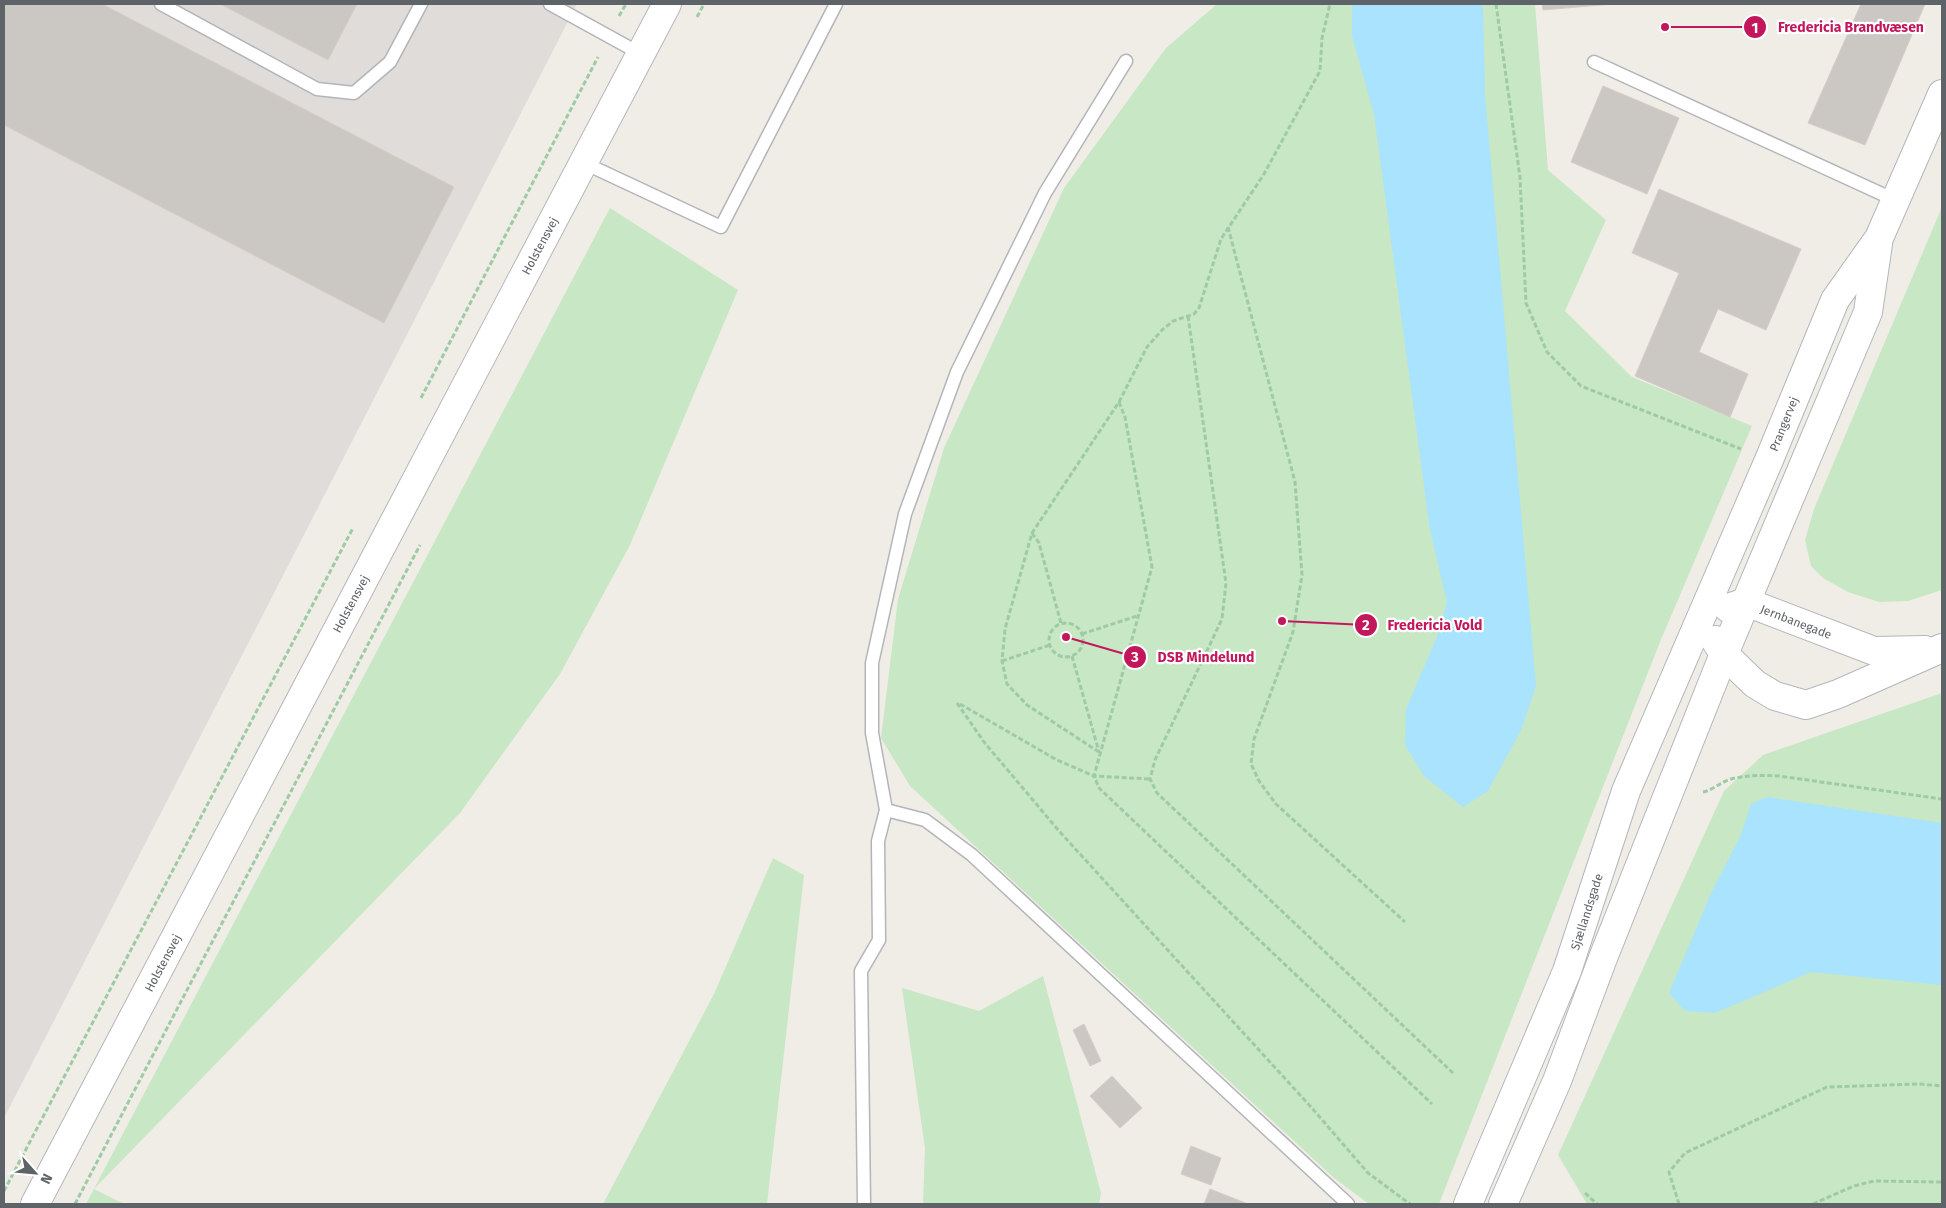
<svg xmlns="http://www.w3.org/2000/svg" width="1946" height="1208" viewBox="0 0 1946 1208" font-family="'Fira Sans',sans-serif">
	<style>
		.industrial { fill: #dfdcd9 }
		.green { fill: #c8e7c4 }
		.water { fill: #a9e3fe }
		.building { fill: #cbc8c3; stroke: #d5cec5 }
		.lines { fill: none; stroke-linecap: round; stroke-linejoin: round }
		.lane-casing { stroke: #b2b5b9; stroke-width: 15 }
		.secondary-casing { stroke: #b3b7bb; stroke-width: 30 }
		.path { stroke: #9ecba5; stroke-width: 3; stroke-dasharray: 5 2.5; stroke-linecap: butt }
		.lane { stroke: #fff; stroke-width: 12 }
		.secondary { stroke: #fff; stroke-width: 28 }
		.labels { text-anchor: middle; stroke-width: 4.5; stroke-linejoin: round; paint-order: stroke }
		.street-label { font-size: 12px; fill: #5e6367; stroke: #fff }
		.leader { fill: none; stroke: #c2185b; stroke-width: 2 }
		.callout-dot { fill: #c2185b; stroke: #fff; stroke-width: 2 }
		.mark-label { font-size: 15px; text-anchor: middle; font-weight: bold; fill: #fff }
		.callout-label { font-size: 14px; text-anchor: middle; font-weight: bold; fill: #c2185b; stroke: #fff; stroke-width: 4.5; stroke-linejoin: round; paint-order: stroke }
	</style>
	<rect width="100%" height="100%" fill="#f0ede7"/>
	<path class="industrial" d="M4 4H577L4 1118Z"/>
	<g class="green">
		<path d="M1217 4H1535L1548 170 1606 220 1565 311 1632 377 1752 426 1660 642 1439 1204H1369L1334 1178 910 786 881 738 898 599 944 448 1064 188 1166 48Z"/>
		<path d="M1942 207V590L1908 601 1879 602 1848 592 1823 578 1811 566 1805 540 1814 509Z"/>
		<path d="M610 208 738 290 630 545 560 674 460 813 94 1189 124 1204H86Z"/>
		<path d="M1942 693V1204H1587L1558 1155 1724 791 1763 755Z"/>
		<path d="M773 858 804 875 767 1204H603L714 994Z"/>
		<path d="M1043 976 1101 1193 1099 1204H923L925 1148 902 988 979 1011Z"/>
	</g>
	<g class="water">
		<path d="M1352 4H1483L1485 94 1536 686 1521 730 1488 791 1463 807 1424 776 1405 745 1406 709 1437 637 1447 602 1430 530 1374 114 1352 36Z"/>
		<path d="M1767 797 1942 823V985L1811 972 1715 1013 1685 1011 1669 993 1712 891 1740 837 1751 804Z"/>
	</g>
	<g class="building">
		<path d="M4 4H102L454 187 384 323 4 125Z"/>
		<path d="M220 4H357L328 60Z"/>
		<path d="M1542 4H1613L1543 10Z"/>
		<path d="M1861 4H1925L1865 145 1808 123Z"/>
		<path d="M1603 86 1679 118 1647 194 1571 162Z"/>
		<path d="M1659 189 1801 249 1766 330 1718 309 1699 352 1748 374 1730 417 1635 376 1679 273 1632 253Z"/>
		<path d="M1084 1024 1101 1061 1090 1066 1073 1030Z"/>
		<path d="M1112 1076 1142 1108 1120 1128 1090 1096Z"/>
		<path d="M1191 1146 1221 1158 1211 1185 1181 1174Z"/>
		<path d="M1210 1189 1248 1204H1204Z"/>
	</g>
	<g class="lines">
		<g class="lane-casing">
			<g id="lane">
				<path d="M161 4 317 89 354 93 390 62 421 4"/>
				<path d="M550 4 641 54"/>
				<path d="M1594 62 1895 200"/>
				<path d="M584 163 721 227 836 4"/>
				<path d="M886 810 925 820 972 855 1348 1204"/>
				<path d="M864 1204 861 971 879 940 878 841 886 810 872 733V663L905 514 957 372 1045 193 1126 61"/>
			</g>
		</g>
		<g class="secondary-casing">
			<g id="secondary">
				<path d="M1728 608 1746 602 1874 651 1925 650"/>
				<path d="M1715 640 1724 654 1755 684 1775 696 1806 705 1838 694 1942 648"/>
				<path d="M35 1204 667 4"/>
				<path d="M1468 1204 1567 971 1626 791 1769 460 1835 300 1879 238 1942 94"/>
				<path d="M1503 1204 1557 1081 1603 958 1724 654 1868 312 1878 244"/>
			</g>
		</g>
		<g class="path">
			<path d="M1496 4 1520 177 1526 303 1547 352 1581 386 1741 449"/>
			<path d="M619 16 626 4"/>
			<path d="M697 17 704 4"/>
			<path d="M1228 227 1295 482 1302 575 1293 632 1254 739 1251 764 1259 781 1276 804 1405 922"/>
			<path d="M1188 316 1226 583 1222 619 1155 760 1150 779 1157 793 1453 1073"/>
			<path d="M421 398 598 57"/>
			<path d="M1119 402 1125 417 1152 567 1094 776 1099 788 1432 1104"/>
			<path d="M1032 533 1039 543 1061 623"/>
			<circle cx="1066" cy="640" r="17"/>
			<path d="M1082 634 1137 616"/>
			<path d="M1072 656 1099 752"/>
			<path d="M1002 661 1050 645"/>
			<path d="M957 703 984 742 1059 831 1311 1107 1368 1173 1410 1204"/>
			<path d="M960 704 1057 760 1094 776 1150 779"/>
			<path d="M1099 752 1027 705 1007 684 1002 661 1005 629 1032 533 1119 402 1147 347 1162 330 1173 321 1194 314 1199 308 1221 239 1264 174 1320 71 1322 38 1330 4"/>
			<path d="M1703 792C1713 790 1721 782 1731 779 1747 775 1763 775 1779 776L1942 799"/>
			<path d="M4 1191 353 528"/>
			<path d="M1585 1193 1597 1204"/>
			<path d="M75 1204 420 545"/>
			<path d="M1679 1204 1669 1172 1685 1153 1827 1087 1919 1084 1942 1086"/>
			<path d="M1813 1204 1854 1186 1874 1181 1942 1182"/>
		</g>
		<use href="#lane" class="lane"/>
		<use href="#secondary" class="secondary"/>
	</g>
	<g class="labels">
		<g class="street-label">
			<text transform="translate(540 246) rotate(-62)" y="4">Holstensvej</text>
			<text transform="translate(1784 424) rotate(-68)" y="4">Prangervej</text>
			<text transform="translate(351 604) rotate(-62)" y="4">Holstensvej</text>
			<text transform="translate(1796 622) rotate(21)" y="4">Jernbanegade</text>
			<text transform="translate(1587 912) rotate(-72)" y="4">Sjællandsgade</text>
			<text transform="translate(163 963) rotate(-62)" y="4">Holstensvej</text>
		</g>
	</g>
	<path class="leader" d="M1665 27L1755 27M1282 621L1366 625M1066 637L1135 657"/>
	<g class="callout-dot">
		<circle cx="1665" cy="27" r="5"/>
		<circle cx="1282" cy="621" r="5"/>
		<circle cx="1066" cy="637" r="5"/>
		<circle cx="1755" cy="27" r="12"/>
		<circle cx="1366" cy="625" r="12"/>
		<circle cx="1135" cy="657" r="12"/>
	</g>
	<g class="mark-label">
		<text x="1755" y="33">1</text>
		<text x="1366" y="630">2</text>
		<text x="1135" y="662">3</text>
	</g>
	<g class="callout-label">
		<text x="1851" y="32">Fredericia Brandvæsen</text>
		<text x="1435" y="630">Fredericia Vold</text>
		<text x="1206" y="662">DSB Mindelund</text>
	</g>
	<rect width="1946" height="1208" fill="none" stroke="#5e6367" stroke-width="10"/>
	<g transform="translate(35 1173) rotate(117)" stroke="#ffffff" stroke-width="4" paint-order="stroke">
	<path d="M0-4L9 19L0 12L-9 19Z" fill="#5e6367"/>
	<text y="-8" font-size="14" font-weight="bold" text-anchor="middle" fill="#5e6367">N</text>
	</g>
</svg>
